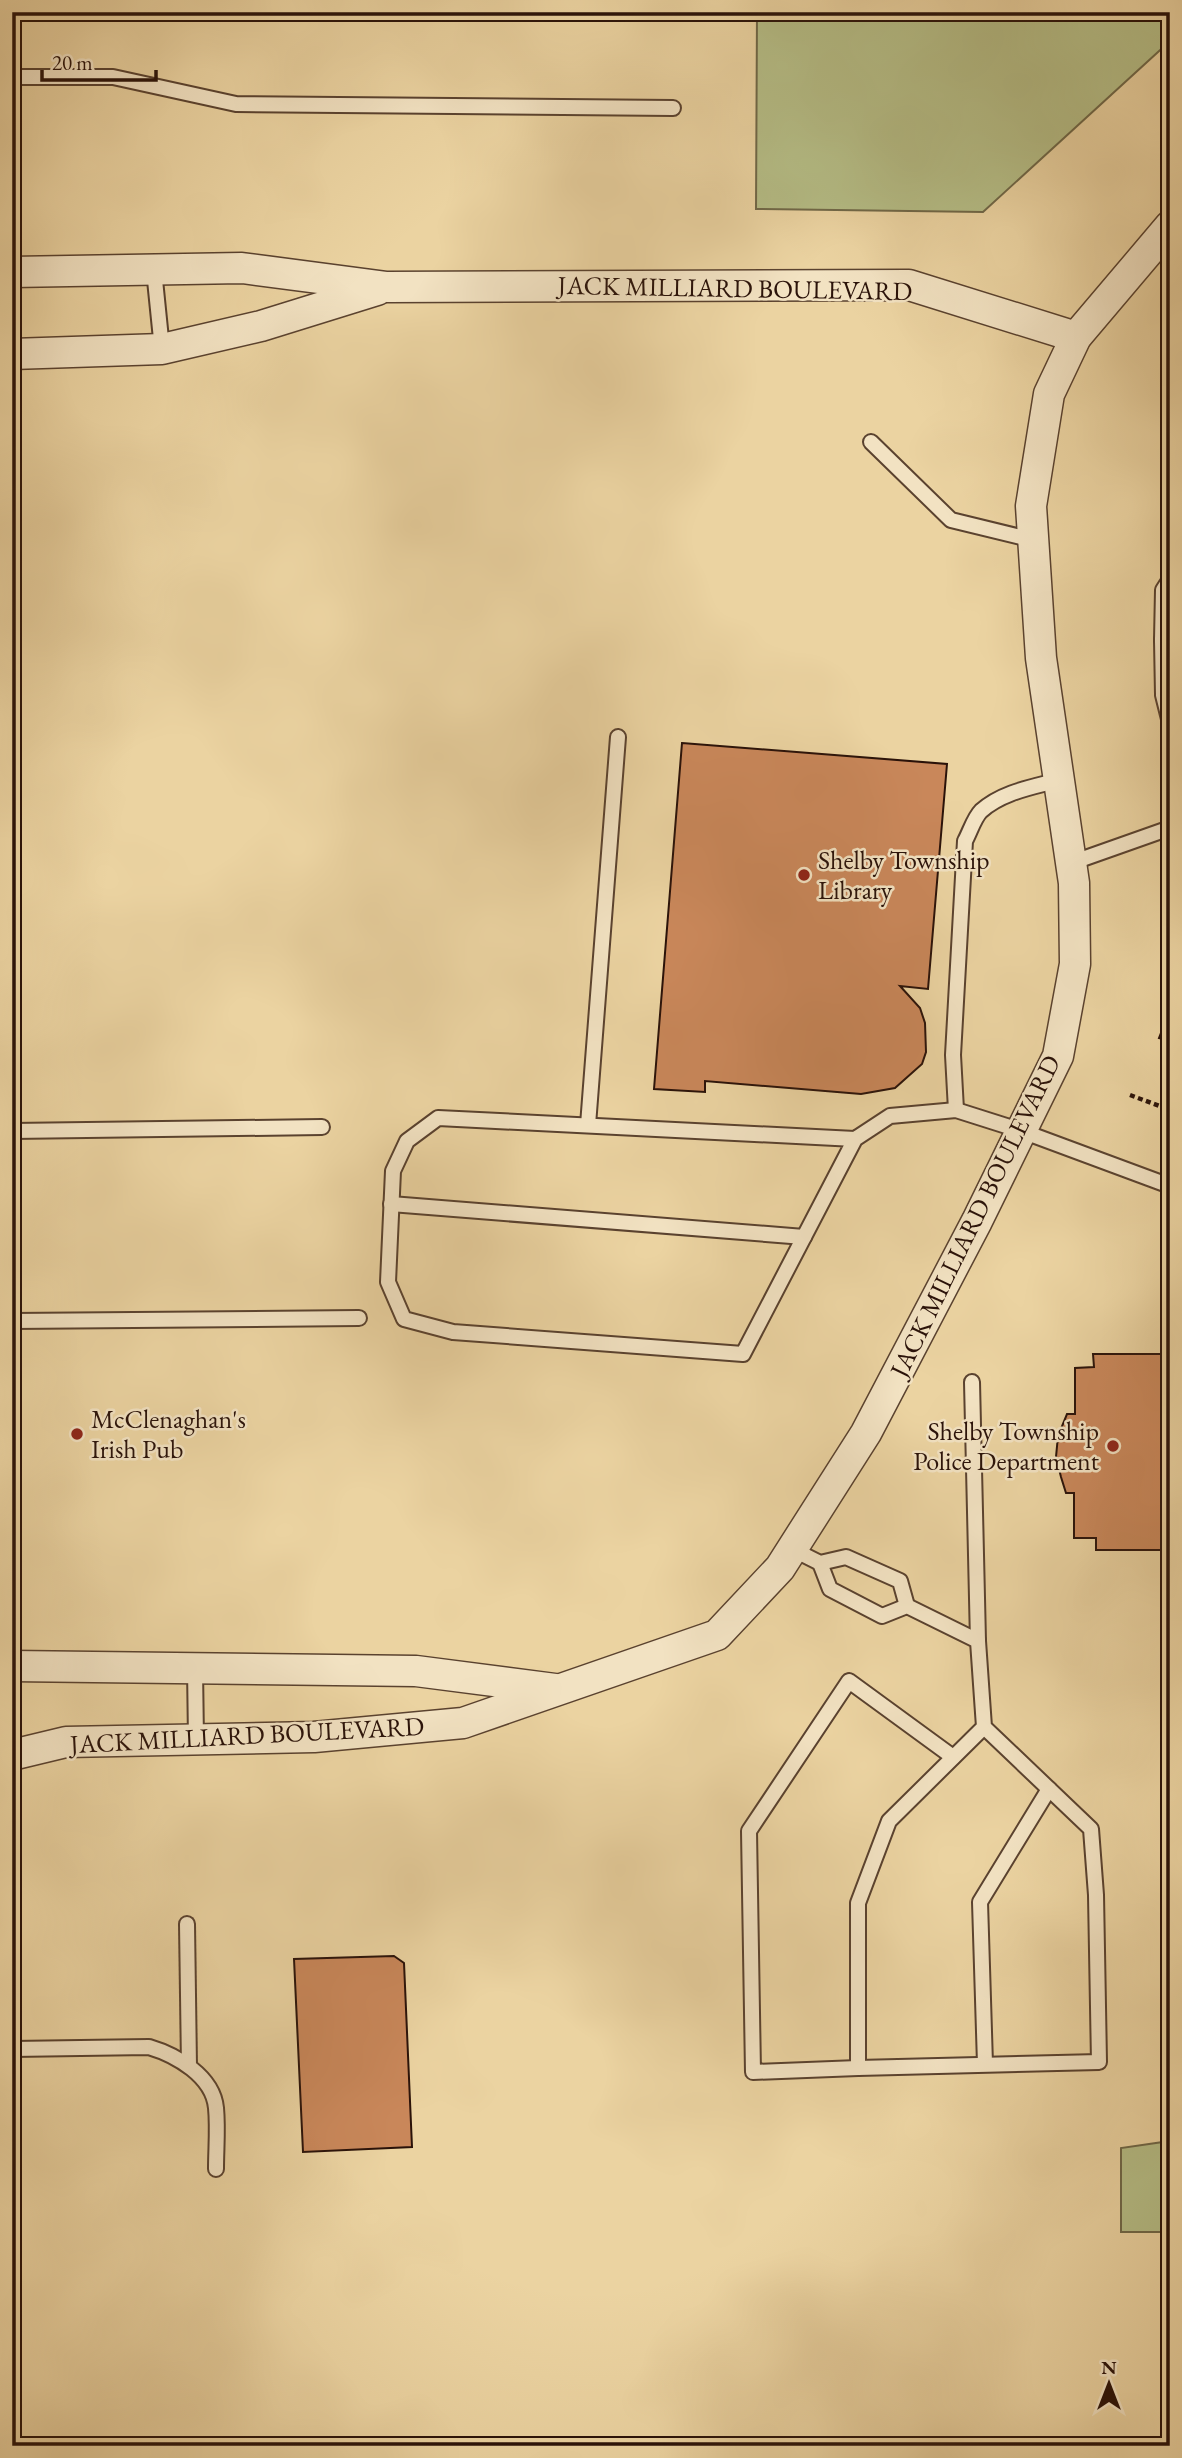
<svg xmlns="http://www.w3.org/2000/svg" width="1182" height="2458" viewBox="0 0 1182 2458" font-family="'EB Garamond',serif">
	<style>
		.green { fill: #b5bd86; stroke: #706848; stroke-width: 2 }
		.building { fill: #c9875a; stroke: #2a1209; stroke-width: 2 }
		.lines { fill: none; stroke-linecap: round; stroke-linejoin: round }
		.service-casing { stroke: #5a422f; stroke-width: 18 }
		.minor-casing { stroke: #5a422f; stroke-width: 33 }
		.path { stroke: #2a1209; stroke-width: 4.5; stroke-dasharray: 5 3.5; stroke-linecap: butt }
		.service { stroke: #f2e2c2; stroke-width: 14 }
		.minor { stroke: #f2e2c2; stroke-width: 30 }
		.poi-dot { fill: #8f2418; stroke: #f2e2c2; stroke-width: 2.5 }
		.labels { text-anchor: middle; stroke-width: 5; stroke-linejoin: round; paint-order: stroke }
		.street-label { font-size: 26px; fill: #2a1209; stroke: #f2e2c2 }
		.poi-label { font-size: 26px; fill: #2a1209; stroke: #f2e2c2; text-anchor: start }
	</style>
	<rect width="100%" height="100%" fill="#ebd3a1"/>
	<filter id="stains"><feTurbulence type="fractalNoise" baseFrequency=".00286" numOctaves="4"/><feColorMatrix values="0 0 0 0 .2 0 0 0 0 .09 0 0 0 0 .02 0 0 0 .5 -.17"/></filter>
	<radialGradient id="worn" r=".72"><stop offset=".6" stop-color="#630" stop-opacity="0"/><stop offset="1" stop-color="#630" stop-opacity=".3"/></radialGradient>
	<g class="green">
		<path d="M757 12H1170V41L983 212 756 209Z"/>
		<path d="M1170 2141V2232H1121V2148Z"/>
	</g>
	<g class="building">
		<path d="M682 743 947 764 928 989 900 986 920 1008 925 1023 926 1052 922 1064 895 1088 861 1094 705 1081V1092L654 1089Z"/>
		<path d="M1170 1010V1041L1159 1038Z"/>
		<path d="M1093 1354H1170V1550H1096V1538H1074V1493H1066L1061 1477 1056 1457 1058 1436 1067 1414H1075V1368L1094 1367Z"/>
		<path d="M394 1956 404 1963 412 2147 303 2152 294 1959Z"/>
	</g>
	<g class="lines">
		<g class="service-casing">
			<g id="service">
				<path d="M12 77H113L236 104 673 108"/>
				<path d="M154 270 162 349"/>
				<path d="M871 442 951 520 1033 540"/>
				<path d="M1170 579 1163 590 1162 640 1170 642"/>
				<path d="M1162 640 1163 695 1170 723"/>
				<path d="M1071 863 1170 828"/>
				<path d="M956 1110 953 1055 965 841C970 832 974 818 981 811 1002 792 1033 787 1059 780"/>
				<path d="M588 1125 618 737"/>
				<path d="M12 1131 322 1127"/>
				<path d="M855 1139 743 1354 453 1332 404 1319 388 1282 393 1171 407 1141 438 1118 855 1139 890 1116 956 1110 1019 1130 1170 1186"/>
				<path d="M391 1204 804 1237"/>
				<path d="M12 1321 359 1318"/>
				<path d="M972 1382 978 1641"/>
				<path d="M792 1549 820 1563 846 1557 900 1581 907 1606"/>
				<path d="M820 1563 830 1589 882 1616 907 1606 978 1641 984 1727 1091 1829 1096 1895 1099 2062 858 2068V1903L889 1821 984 1727"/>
				<path d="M195 1668 196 1740"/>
				<path d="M187 1924 189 2066"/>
				<path d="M12 2049 149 2047C176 2055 213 2076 216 2108 218 2128 216 2149 216 2169"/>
				<path d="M985 2064 980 1902 1049 1789"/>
				<path d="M858 2068 753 2072 749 1831 849 1681 953 1757"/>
			</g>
		</g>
		<g class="minor-casing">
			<g id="minor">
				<path d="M12 272 242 268 387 287 909 285 1076 337"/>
				<path d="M12 354 162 349 261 326 377 290"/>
				<path d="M12 1666 416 1671 555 1689"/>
				<path d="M12 1755 66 1742 314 1737 463 1723 717 1635 780 1568 866 1433 977 1221 1058 1056 1075 964 1074 883 1041 658 1031 506 1049 394 1076 337 1170 226"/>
			</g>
		</g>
		<path class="path" d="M1130 1095 1170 1110"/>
		<use href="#service" class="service"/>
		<use href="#minor" class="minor"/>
	</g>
	<g class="poi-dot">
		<circle cx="804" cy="875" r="7"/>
		<circle cx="77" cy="1434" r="7"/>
		<circle cx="1113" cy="1446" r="7"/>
	</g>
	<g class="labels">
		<g class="street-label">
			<text transform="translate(735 288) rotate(1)" y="9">JACK MILLIARD BOULEVARD</text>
			<text transform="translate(975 1216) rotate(-64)" y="9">JACK MILLIARD BOULEVARD</text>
			<text transform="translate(247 1735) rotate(-3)" y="9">JACK MILLIARD BOULEVARD</text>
		</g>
		<g class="poi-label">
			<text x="818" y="869">Shelby Township<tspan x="818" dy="30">Library</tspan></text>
			<text x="91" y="1428">McClenaghan's<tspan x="91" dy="30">Irish Pub</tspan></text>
			<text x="1099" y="1440" text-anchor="end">Shelby Township<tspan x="1099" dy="30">Police Department</tspan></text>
		</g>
	</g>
	<rect width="1182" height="2458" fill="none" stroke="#ebd3a1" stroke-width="42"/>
	<rect x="14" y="14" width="1154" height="2430" fill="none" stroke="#2a1209" stroke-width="3.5"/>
	<rect x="21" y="21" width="1140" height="2416" fill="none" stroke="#2a1209" stroke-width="2"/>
	<g transform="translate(1109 2384)" stroke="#f2e2c2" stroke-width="5" paint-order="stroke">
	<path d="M0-5L12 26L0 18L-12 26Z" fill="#2a1209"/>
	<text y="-10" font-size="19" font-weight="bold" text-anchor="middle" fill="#2a1209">N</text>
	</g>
	<path d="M42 70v10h114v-10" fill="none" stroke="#2a1209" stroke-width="3.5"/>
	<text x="52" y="70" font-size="21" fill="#2a1209" stroke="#f2e2c2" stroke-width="5" paint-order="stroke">20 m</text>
	<rect width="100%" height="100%" filter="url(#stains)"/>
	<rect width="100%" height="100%" fill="url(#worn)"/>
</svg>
